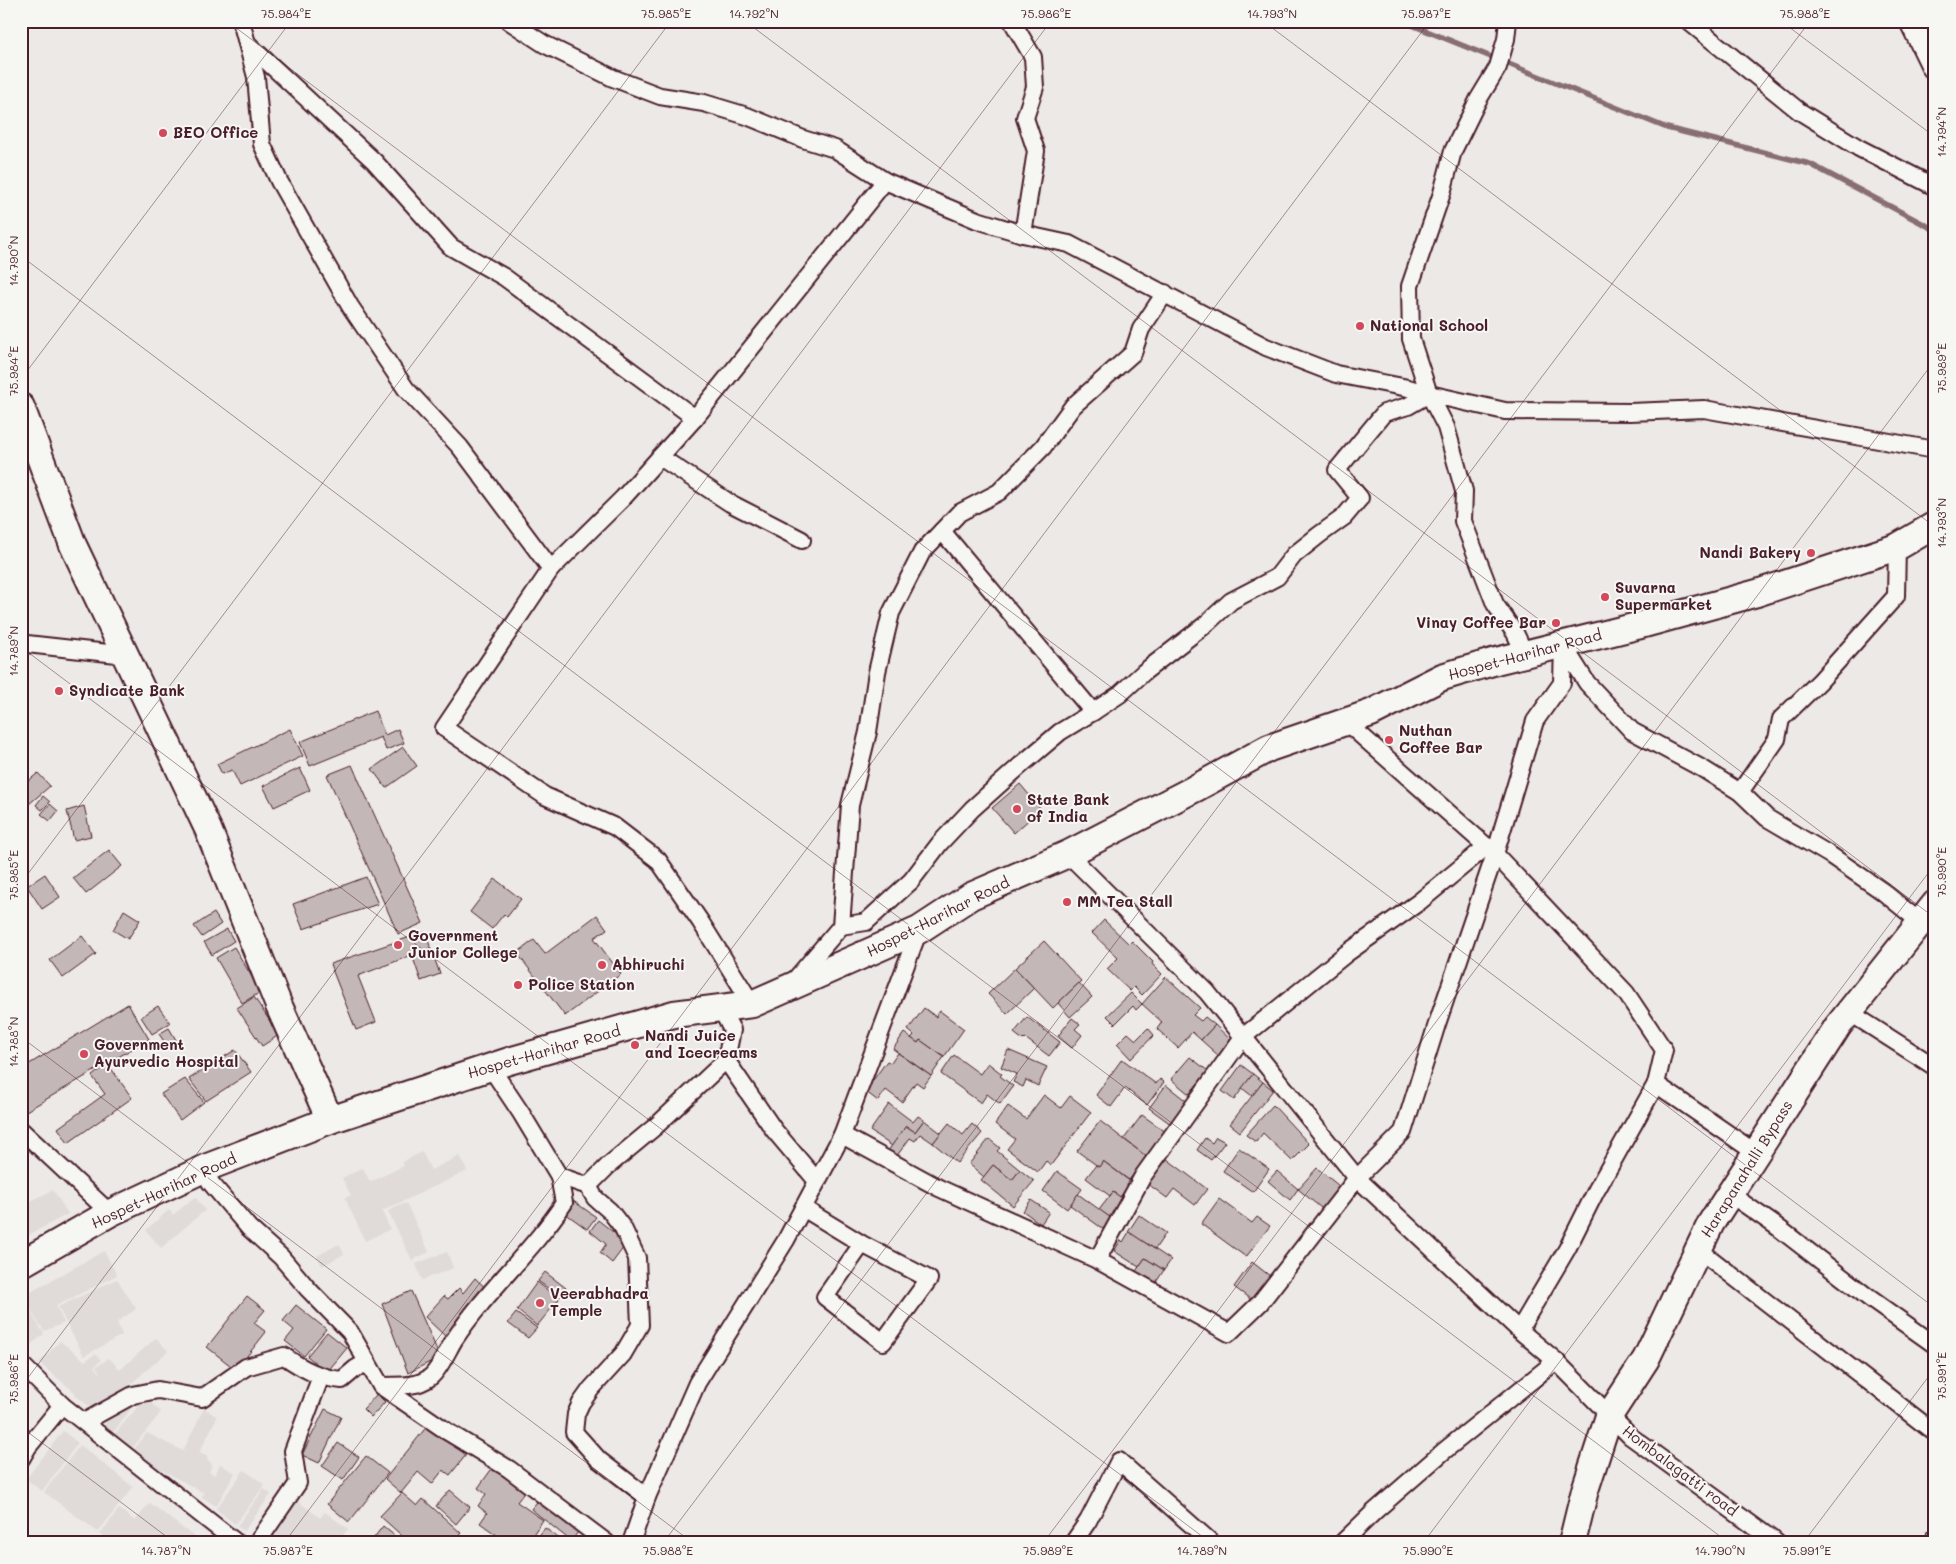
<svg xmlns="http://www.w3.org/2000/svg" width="1956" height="1564" viewBox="0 0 1956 1564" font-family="Mali,sans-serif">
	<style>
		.built { fill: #e0dad8 }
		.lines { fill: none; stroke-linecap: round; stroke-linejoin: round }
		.stream { stroke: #886e73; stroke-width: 5.5 }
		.building { fill: #c4b7b7; stroke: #4a1f2b }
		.minor-casing { stroke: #4a1f2b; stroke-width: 20 }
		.primary-casing { stroke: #4a1f2b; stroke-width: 30 }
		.minor { stroke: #f6f6f2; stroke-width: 16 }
		.primary { stroke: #f6f6f2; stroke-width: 26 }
		.ticks { fill: none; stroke: #4a1f2b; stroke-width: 1; stroke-opacity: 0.45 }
		.poi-dot { fill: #d1495b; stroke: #f6f6f2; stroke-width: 2 }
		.labels { text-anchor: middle; stroke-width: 4; stroke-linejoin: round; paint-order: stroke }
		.poi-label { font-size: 15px; font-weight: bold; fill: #4a1f2b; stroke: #f6f6f2; text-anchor: start }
		.street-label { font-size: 15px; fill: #4a1f2b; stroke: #f6f6f2 }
		.neatline { fill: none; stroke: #4a1f2b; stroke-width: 2 }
		.ticks-label { font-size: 12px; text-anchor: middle; fill: #4a1f2b }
	</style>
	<rect width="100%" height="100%" fill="#ece9e6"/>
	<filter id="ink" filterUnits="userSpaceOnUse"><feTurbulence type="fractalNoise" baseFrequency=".02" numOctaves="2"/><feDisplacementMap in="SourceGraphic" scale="10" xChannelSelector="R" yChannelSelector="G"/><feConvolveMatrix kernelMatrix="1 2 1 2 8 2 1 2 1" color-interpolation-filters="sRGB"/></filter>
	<g filter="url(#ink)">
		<g class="built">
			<path d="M422 1152 431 1170 460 1156 467 1171 382 1211 390 1229 365 1241 345 1198 351 1195 342 1178 363 1168 370 1182 404 1166 402 1162Z"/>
			<path d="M53 1190 68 1214 21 1239V1206Z"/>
			<path d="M195 1197 205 1210 161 1248 146 1230 169 1210 173 1215Z"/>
			<path d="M406 1203 429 1252 412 1260 388 1211Z"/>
			<path d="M339 1244 344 1254 322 1266 317 1256Z"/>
			<path d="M104 1251 117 1275 56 1306 64 1323 44 1331 22 1297Z"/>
			<path d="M447 1252 453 1268 422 1280 416 1264Z"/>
			<path d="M117 1279 136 1309 117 1322 122 1335 84 1356 58 1307Z"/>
			<path d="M25 1303 44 1334 23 1351 21 1349V1304Z"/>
			<path d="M156 1338 168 1351 98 1413 75 1395 76 1393 39 1363 60 1341 85 1361 95 1354 101 1360 94 1367 99 1373 100 1372 96 1367 109 1358 120 1370Z"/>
			<path d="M145 1398 161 1412 130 1451 113 1436Z"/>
			<path d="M138 1399 112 1434 102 1427 117 1407Z"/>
			<path d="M204 1408 217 1417 199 1453 208 1457 207 1460 212 1464 209 1472 215 1475 220 1464 235 1473 216 1506 202 1497 204 1493 131 1453 147 1433 183 1451Z"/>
			<path d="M63 1431 78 1443 42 1491 26 1479Z"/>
			<path d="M80 1445 133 1487 98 1532 44 1492Z"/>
			<path d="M244 1470 265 1485 235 1524 216 1509Z"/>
			<path d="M264 1489 271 1494 244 1531 237 1526Z"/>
			<path d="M295 1499 320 1518 325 1512 348 1529 337 1543H264Z"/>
			<path d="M150 1503 202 1543H112L100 1534 119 1509 135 1521Z"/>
		</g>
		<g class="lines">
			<path class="stream" d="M1402 21 1667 128 1810 164 1935 230"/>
		</g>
		<g class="building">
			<path d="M375 711 385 735 398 729 404 743 386 750 381 737 310 766 300 742Z"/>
			<path d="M290 729 303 756 240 786 232 770 222 774 217 764Z"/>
			<path d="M403 747 417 766 386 788 372 769Z"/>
			<path d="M352 765 423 923 398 934 327 775Z"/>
			<path d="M300 768 310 790 274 807 263 786Z"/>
			<path d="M38 773 50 786 29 804 21 796V787Z"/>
			<path d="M1020 784 1041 809 1014 833 992 808Z"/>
			<path d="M43 796 50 802 42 810 36 805Z"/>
			<path d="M50 804 58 811 50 821 41 814Z"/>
			<path d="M84 806 91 836 74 840 67 811Z"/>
			<path d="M109 850 122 866 86 894 73 878Z"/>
			<path d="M45 874 60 897 42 909 27 886Z"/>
			<path d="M366 877 378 904 303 929 293 904Z"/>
			<path d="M495 879 521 899 507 917 504 914 492 929 470 912Z"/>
			<path d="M124 910 140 920 128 939 113 930Z"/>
			<path d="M214 913 221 924 202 937 194 926Z"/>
			<path d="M597 915 607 929 594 938 621 974 565 1016 517 953 534 940 545 954Z"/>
			<path d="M1104 920 1129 944 1132 941 1153 962 1152 964 1162 974 1142 995 1134 987 1130 991 1107 969 1118 958 1092 933Z"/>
			<path d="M227 929 234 941 212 955 204 942Z"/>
			<path d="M425 932 440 974 421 981 412 955 358 976 376 1022 356 1030 330 964Z"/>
			<path d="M82 936 96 954 63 978 50 960Z"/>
			<path d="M1044 941 1081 981 1053 1008 1015 968Z"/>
			<path d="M234 947 261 992 242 1003 216 958Z"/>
			<path d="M1015 968 1034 988 1007 1014 988 994Z"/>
			<path d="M1166 977 1200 1008 1193 1015 1201 1021 1205 1017 1215 1025 1201 1040 1192 1032 1178 1048 1157 1029 1162 1022 1142 1004Z"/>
			<path d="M1079 983 1092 997 1070 1017 1058 1003Z"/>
			<path d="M1131 993 1142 1004 1136 1010 1133 1006 1115 1024 1107 1016Z"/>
			<path d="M254 997 279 1035 262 1046 237 1008Z"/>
			<path d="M128 1004 149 1039 21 1114V1069Z"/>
			<path d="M158 1006 170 1023 152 1034 141 1017Z"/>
			<path d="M924 1008 936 1017 940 1011 964 1029 944 1057 920 1040 918 1043 911 1038 914 1035 908 1030Z"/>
			<path d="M1027 1017 1060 1042 1049 1056 1025 1038 1023 1040 1014 1033Z"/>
			<path d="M1072 1018 1080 1024 1075 1029 1082 1035 1072 1048 1058 1036Z"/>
			<path d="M1215 1025 1234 1043 1220 1057 1201 1040Z"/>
			<path d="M169 1028 179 1045 170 1050 159 1034Z"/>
			<path d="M1148 1028 1154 1035 1131 1059 1117 1044 1128 1033 1136 1040Z"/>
			<path d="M904 1033 918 1043 920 1040 923 1042 944 1057 931 1076 893 1049Z"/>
			<path d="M235 1050 251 1072 206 1101 189 1079Z"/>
			<path d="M1008 1050 1047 1067 1038 1086 1026 1080 1023 1087 1013 1082 1017 1074 1001 1067Z"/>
			<path d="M898 1053 931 1076 923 1087 916 1082 902 1102 886 1090 878 1101 865 1091 887 1061 891 1063Z"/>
			<path d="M954 1055 980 1074 988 1063 1002 1074 1000 1076 1013 1086 1000 1104 987 1094 981 1103 941 1074Z"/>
			<path d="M1190 1057 1208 1071 1189 1094 1171 1079Z"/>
			<path d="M1122 1059 1156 1084 1160 1079 1164 1082 1147 1105 1125 1088 1111 1107 1096 1095Z"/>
			<path d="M108 1064 132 1098 68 1143 58 1128 105 1094 92 1076Z"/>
			<path d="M1241 1065 1253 1074 1234 1100 1222 1091Z"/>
			<path d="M1253 1074 1263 1082 1252 1096 1242 1088Z"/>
			<path d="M185 1079 204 1102 180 1120 161 1094Z"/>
			<path d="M1263 1082 1273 1090 1240 1132 1230 1124Z"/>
			<path d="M1166 1085 1189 1103 1172 1125 1149 1108Z"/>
			<path d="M1044 1095 1061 1108 1070 1096 1091 1112 1051 1165 1046 1161 1038 1172 1007 1149 1015 1139 995 1124 1008 1106 1026 1119Z"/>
			<path d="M889 1104 913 1122 918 1116 924 1120 915 1132 906 1126 892 1146 870 1131Z"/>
			<path d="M1273 1105 1309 1144 1292 1161 1263 1133 1256 1142 1246 1135Z"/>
			<path d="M1142 1115 1166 1132 1147 1157 1124 1139Z"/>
			<path d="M924 1120 941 1133 933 1143 920 1134 915 1141 910 1138 893 1161 885 1155 906 1126 915 1132Z"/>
			<path d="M1100 1121 1147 1157 1129 1180 1103 1161 1099 1167 1077 1151Z"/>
			<path d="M949 1123 963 1135 972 1124 982 1133 957 1163 933 1143Z"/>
			<path d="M1216 1137 1225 1142 1211 1160 1197 1150 1205 1138 1212 1143Z"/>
			<path d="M989 1139 1000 1148 997 1151 1020 1170 1012 1180 993 1165 984 1177 969 1164Z"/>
			<path d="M1239 1148 1269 1169 1253 1192 1223 1171Z"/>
			<path d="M1167 1159 1207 1189 1195 1205 1174 1189 1167 1198 1148 1184Z"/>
			<path d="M1103 1161 1131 1182 1120 1197 1113 1192 1110 1196 1086 1178 1096 1165 1099 1167Z"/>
			<path d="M993 1165 1012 1180 1020 1170 1034 1181 1013 1206 981 1180Z"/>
			<path d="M1317 1168 1344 1190 1326 1212 1298 1189Z"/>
			<path d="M1057 1171 1082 1189 1067 1209 1043 1191Z"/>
			<path d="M1277 1171 1298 1189 1290 1200 1268 1181Z"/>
			<path d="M1113 1192 1125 1200 1111 1218 1099 1210Z"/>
			<path d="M1078 1194 1111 1218 1103 1229 1070 1205Z"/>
			<path d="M1219 1199 1252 1223 1257 1217 1270 1226 1246 1257 1201 1224Z"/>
			<path d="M572 1200 596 1217 587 1229 562 1211Z"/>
			<path d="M1031 1200 1049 1212 1041 1224 1023 1211Z"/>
			<path d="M1139 1215 1166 1233 1155 1249 1128 1232Z"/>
			<path d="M598 1220 627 1243 612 1263 600 1253 606 1244 590 1231Z"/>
			<path d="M1129 1232 1171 1260 1164 1270 1145 1258 1139 1267 1114 1251 1121 1240 1123 1242Z"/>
			<path d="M1145 1258 1164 1270 1153 1287 1134 1274Z"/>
			<path d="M1252 1262 1270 1276 1253 1301 1234 1287Z"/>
			<path d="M545 1272 566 1288 560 1297 538 1281Z"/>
			<path d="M475 1278 490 1292 448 1339 425 1317 444 1296 448 1299 459 1288 463 1293Z"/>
			<path d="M537 1282 559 1299 537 1326 517 1310Z"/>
			<path d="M411 1291 440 1357 408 1373 382 1304Z"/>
			<path d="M247 1296 265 1310 254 1323 266 1332 236 1370 207 1347Z"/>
			<path d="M296 1305 326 1329 304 1356 285 1341 294 1330 283 1321Z"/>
			<path d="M516 1313 537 1328 528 1338 508 1323Z"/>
			<path d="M327 1332 347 1348 327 1372 307 1356Z"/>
			<path d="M377 1394 385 1402 371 1417 363 1409Z"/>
			<path d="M325 1409 341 1417 319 1463 302 1455Z"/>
			<path d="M428 1425 466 1455 450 1475 443 1470 432 1484 418 1472 401 1493 385 1479Z"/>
			<path d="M338 1443 359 1457 343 1480 322 1466Z"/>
			<path d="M366 1456 388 1473 349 1522 327 1504Z"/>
			<path d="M496 1463 529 1486 517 1502 543 1520 527 1543H504L505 1541 480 1523 487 1513 478 1506 486 1494 478 1488Z"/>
			<path d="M450 1490 470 1507 456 1524 436 1506Z"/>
			<path d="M402 1493 417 1506 423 1499 461 1533 452 1543H410L380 1516Z"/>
			<path d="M542 1496 582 1527 571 1541 531 1509Z"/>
			<path d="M383 1526 403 1543H378L373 1539Z"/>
			<path d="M545 1528 565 1543H533Z"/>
		</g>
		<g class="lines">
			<g class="minor-casing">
				<g id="minor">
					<path d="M241 21 256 77 262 144 279 181 350 306 406 389 460 447 551 569 444 728 545 796 615 827 658 860 700 921 752 1004"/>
					<path d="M509 21 544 44 613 78 660 96 704 103 747 116 803 139 835 149 885 181 977 220 1023 234 1069 244 1266 347 1336 374 1408 388 1429 394 1505 411 1630 412 1704 409 1935 450"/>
					<path d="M1012 21 1033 57 1035 87 1025 118 1036 151 1023 234"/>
					<path d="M1688 21 1799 111 1859 148 1935 187"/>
					<path d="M247 43 374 161 451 247 504 277 695 418"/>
					<path d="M1429 394 1446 427 1464 491 1463 521 1495 604 1515 633 1525 654"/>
					<path d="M660 457 730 503 802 540"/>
					<path d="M942 531 1093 712"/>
					<path d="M551 569 623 498 695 418 885 181"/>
					<path d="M27 644 126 655"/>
					<path d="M1346 722 1495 854 1626 993 1664 1050 1656 1084 1756 1153"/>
					<path d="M1740 792 1777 739 1781 719 1820 681 1896 596 1897 547"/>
					<path d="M1068 854 1207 992 1357 1178 1519 1330 1556 1361 1630 1436 1777 1543"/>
					<path d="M841 926 866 922 911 881 940 843 972 809 1021 765 1060 732 1093 712 1120 694 1144 672 1205 625 1231 601 1277 577 1294 555 1319 535 1344 517 1360 498 1337 470 1384 413 1408 406 1429 394 1411 339 1410 286 1442 193 1453 151 1478 100 1498 67 1506 39 1508 21"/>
					<path d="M793 982 841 926 850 805 868 732 877 672 891 613 922 552 959 513 999 492 1043 447 1073 406 1133 353 1141 329 1165 293"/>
					<path d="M1849 1012 1935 1067"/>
					<path d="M726 1060 774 1130 817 1181"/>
					<path d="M488 1068 495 1074 521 1113 559 1176 588 1186 609 1165 656 1126 726 1060 732 1030 720 1007"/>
					<path d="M21 1130 110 1213"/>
					<path d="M842 1135 939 1188 1097 1260 1229 1333 1260 1303 1357 1178 1403 1132 1437 1024 1495 854 1535 721 1562 683 1563 645 1587 683 1632 731 1703 769 1740 792 1767 818 1830 855 1882 891 1920 922"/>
					<path d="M208 1167 210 1182 249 1228 281 1257 308 1289 350 1332 381 1386C398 1385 415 1388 429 1378 438 1372 448 1350 454 1340 486 1291 532 1252 564 1203L559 1176"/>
					<path d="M588 1186 595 1198 610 1211 623 1228 637 1258 640 1325 623 1354 591 1389 581 1403 576 1414 574 1432 599 1460 647 1497"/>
					<path d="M1730 1194 1776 1226 1869 1298 1935 1345"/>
					<path d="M803 1208 862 1244 929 1279 883 1342 825 1297 862 1244"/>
					<path d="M1698 1249 1935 1433"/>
					<path d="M1097 1260 1143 1176 1243 1037 1347 953 1419 902 1487 846"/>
					<path d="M1519 1330 1567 1249 1596 1191 1656 1084"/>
					<path d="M21 1364 62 1405 237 1543"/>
					<path d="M381 1386 448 1432 509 1469 607 1543"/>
					<path d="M84 1422 133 1395 158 1390 202 1398 246 1367 284 1356C303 1369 319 1378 342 1380L355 1369 367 1362"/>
					<path d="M21 1459 28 1447 62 1405"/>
					<path d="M257 1543 298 1483 293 1451 321 1376"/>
					<path d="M631 1543 647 1497 697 1383 786 1240 842 1135 919 930"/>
					<path d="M1073 1543 1088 1521 1119 1461 1212 1543"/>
					<path d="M1342 1543 1375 1511 1444 1451 1556 1361"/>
					<path d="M1932 1543 1935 1538"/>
				</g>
			</g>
			<g class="primary-casing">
				<g id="primary">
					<path d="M1913 21 1935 66"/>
					<path d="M21 407 73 545 208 829 279 1006 330 1120"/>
					<path d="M21 1264 110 1213 208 1167 330 1120 509 1061 674 1014 752 1004 919 930 971 896 1068 854 1194 789 1269 748 1371 713 1442 677 1496 661 1637 626 1757 593 1897 547 1935 525"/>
					<path d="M1572 1543 1585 1490 1609 1416 1646 1359 1711 1223 1838 1026 1935 904"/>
				</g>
			</g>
			<use href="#minor" class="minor"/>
			<use href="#primary" class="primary"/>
		</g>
	</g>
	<path class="ticks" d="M227 21 1935 1308M745 21 1935 918M1263 21 1935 527M1781 21 1935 137M21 256 1729 1543M21 379 291 21M21 647 1211 1543M21 883 671 21M21 1037 693 1543M21 1387 1051 21M21 1427 175 1543M284 1543 1430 21M663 1543 1810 21M1043 1543 1935 360M1423 1543 1935 864M1803 1543 1935 1368"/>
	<g class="poi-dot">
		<circle cx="163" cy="133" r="5"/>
		<circle cx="1360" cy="326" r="5"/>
		<circle cx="1811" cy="553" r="5"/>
		<circle cx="1605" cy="597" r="5"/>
		<circle cx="1556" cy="623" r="5"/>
		<circle cx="59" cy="691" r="5"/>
		<circle cx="1389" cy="740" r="5"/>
		<circle cx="1017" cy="809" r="5"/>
		<circle cx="1067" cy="902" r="5"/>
		<circle cx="398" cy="945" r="5"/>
		<circle cx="602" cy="965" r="5"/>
		<circle cx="518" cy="985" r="5"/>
		<circle cx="635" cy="1045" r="5"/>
		<circle cx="84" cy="1054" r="5"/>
		<circle cx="540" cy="1303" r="5"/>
	</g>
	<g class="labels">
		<g class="poi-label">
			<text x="173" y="138">BEO Office</text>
			<text x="1370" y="331">National School</text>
			<text x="1801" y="558" text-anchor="end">Nandi Bakery</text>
			<text x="1615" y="593">Suvarna<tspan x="1615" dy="17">Supermarket</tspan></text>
			<text x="1546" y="628" text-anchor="end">Vinay Coffee Bar</text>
			<text x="69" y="696">Syndicate Bank</text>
			<text x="1399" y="736">Nuthan<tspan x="1399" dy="17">Coffee Bar</tspan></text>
			<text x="1027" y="805">State Bank<tspan x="1027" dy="17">of India</tspan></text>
			<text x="1077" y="907">MM Tea Stall</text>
			<text x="408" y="941">Government<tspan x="408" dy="17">Junior College</tspan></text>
			<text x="612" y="970">Abhiruchi</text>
			<text x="528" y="990">Police Station</text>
			<text x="645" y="1041">Nandi Juice<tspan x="645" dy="17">and Icecreams</tspan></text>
			<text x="94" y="1050">Government<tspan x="94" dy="17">Ayurvedic Hospital</tspan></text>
			<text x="550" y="1299">Veerabhadra<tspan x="550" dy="17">Temple</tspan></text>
		</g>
		<g class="street-label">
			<text transform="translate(1525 655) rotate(-15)" y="5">Hospet-Harihar Road</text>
			<text transform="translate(938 917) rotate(-27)" y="5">Hospet-Harihar Road</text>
			<text transform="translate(544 1052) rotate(-16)" y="5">Hospet-Harihar Road</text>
			<text transform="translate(1747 1169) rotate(-58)" y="5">Harapanahalli Bypass</text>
			<text transform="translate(164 1191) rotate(-25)" y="5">Hospet-Harihar Road</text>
			<text transform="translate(1680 1471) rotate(37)" y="5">Hombalagatti road</text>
		</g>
	</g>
	<rect width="1956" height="1564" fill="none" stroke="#f6f6f2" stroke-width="55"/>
	<rect x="28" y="28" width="1900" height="1508" class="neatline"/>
	<g class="ticks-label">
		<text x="286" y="18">75.984°E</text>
		<text x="666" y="18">75.985°E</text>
		<text x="754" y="18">14.792°N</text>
		<text x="1046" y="18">75.986°E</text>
		<text x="1272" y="18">14.793°N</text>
		<text x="1426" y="18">75.987°E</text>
		<text x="1805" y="18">75.988°E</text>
		<text transform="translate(1942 132) rotate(-90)" y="4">14.794°N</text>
		<text transform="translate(14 261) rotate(-90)" y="4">14.790°N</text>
		<text transform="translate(1942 368) rotate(-90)" y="4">75.989°E</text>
		<text transform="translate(14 371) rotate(-90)" y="4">75.984°E</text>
		<text transform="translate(1942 523) rotate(-90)" y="4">14.793°N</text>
		<text transform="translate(14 651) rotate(-90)" y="4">14.789°N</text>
		<text transform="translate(1942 872) rotate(-90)" y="4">75.990°E</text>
		<text transform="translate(14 875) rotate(-90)" y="4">75.985°E</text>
		<text transform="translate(14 1042) rotate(-90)" y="4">14.788°N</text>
		<text transform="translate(1942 1376) rotate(-90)" y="4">75.991°E</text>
		<text transform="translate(14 1379) rotate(-90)" y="4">75.986°E</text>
		<text x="166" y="1555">14.787°N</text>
		<text x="288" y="1555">75.987°E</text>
		<text x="668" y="1555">75.988°E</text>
		<text x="1048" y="1555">75.989°E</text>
		<text x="1202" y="1555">14.789°N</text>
		<text x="1428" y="1555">75.990°E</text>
		<text x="1720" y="1555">14.790°N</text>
		<text x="1807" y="1555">75.991°E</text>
	</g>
</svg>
